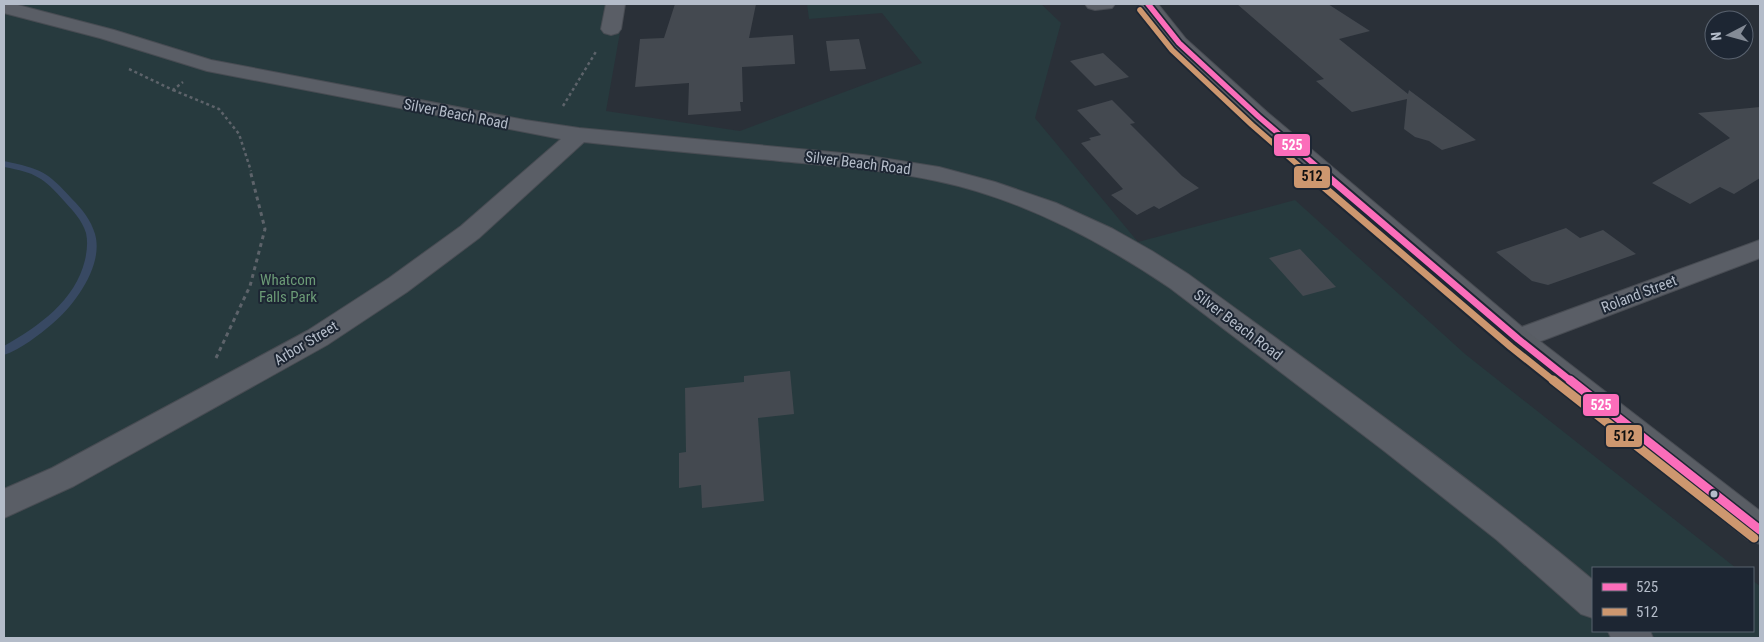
<svg xmlns="http://www.w3.org/2000/svg" width="1764" height="642" viewBox="0 0 1764 642" font-family="'Roboto Condensed',sans-serif">
	<style>
		.green { fill: #273a3e }
		.lines { fill: none; stroke-linecap: round; stroke-linejoin: round }
		.stream { fill: #384963; fill-rule: evenodd }
		.building { fill: #444950 }
		.minor-casing { stroke: #484c53; stroke-width: 2 }
		.secondary-casing { stroke: #484c53; stroke-width: 2 }
		.path-far1 { stroke: #5d636a; stroke-width: 2.5; stroke-dasharray: 3 3; stroke-linecap: butt }
		.path { stroke: #5d636a; stroke-width: 3; stroke-dasharray: 4 4; stroke-linecap: butt }
		.minor { fill: #5a5e66; fill-rule: evenodd }
		.secondary { fill: #595d64; fill-rule: evenodd }
		.bus-1-far2-casing { stroke: #1d2633; stroke-width: 9 }
		.bus-1-far1-casing { stroke: #1d2633; stroke-width: 11 }
		.bus-1-casing { stroke: #1d2633; stroke-width: 12 }
		.bus-2-far2-casing { stroke: #1d2633; stroke-width: 9 }
		.bus-2-far1-casing { stroke: #1d2633; stroke-width: 11 }
		.bus-2-casing { stroke: #1d2633; stroke-width: 12 }
		.bus-1-far2 { stroke: #fb6dba; stroke-width: 5.5 }
		.bus-1-far1 { stroke: #fb6dba; stroke-width: 7 }
		.bus-1 { stroke: #fb6dba; stroke-width: 9 }
		.bus-2-far2 { stroke: #cd976f; stroke-width: 5.5 }
		.bus-2-far1 { stroke: #cd976f; stroke-width: 7 }
		.bus-2 { stroke: #cd976f; stroke-width: 9 }
		.bus-dot { fill: #b4bcc9; stroke: #1d2633; stroke-width: 2 }
		.labels { text-anchor: middle; stroke-width: 4; stroke-linejoin: round; paint-order: stroke }
		.street-label { font-size: 15px; fill: #b4bcc9; stroke: #1d2633 }
		.park-label { font-size: 15px; fill: #6b9a76; stroke: #1d2633 }
		.line-badge { stroke: #1d2633; stroke-width: 2 }
		.badge-label { font-size: 14px; text-anchor: middle; font-weight: bold; fill: #fff }
		.pale-badge-label { font-size: 14px; text-anchor: middle; font-weight: bold; fill: #111 }
	</style>
	<rect width="100%" height="100%" fill="#2a3038"/>
	<path class="green" d="M4 4H625L606 111 740 131 922 63 882 13 809 19 807 4H1041L1061 23 1035 118 1138 242 1295 200 1465 354 1736 568H1593V631H1753V581L1760 586V638H4Z"/>
	<g class="lines">
		<path class="stream" d="M4 161C41 169 47 171 72 199 82 209 91 220 95 234 104 265 75 305 52 324 39 335 21 349 4 355V346C39 326 75 301 85 260 87 251 88 242 86 233 82 220 73 211 65 202 43 177 36 173 4 167Z"/>
	</g>
	<g class="building">
		<path d="M675 4H756L749 38 793 35 795 64 742 67 743 102H740L741 111 688 115 689 83 635 87 640 39 664 38Z"/>
		<path d="M1237 4H1328L1370 31 1339 39 1408 94 1409 90 1476 140 1442 150 1429 141 1415 137 1404 129 1407 99 1352 112 1316 81 1324 79Z"/>
		<path d="M859 39 866 69 830 71 826 41Z"/>
		<path d="M1103 53 1129 77 1095 86 1070 61Z"/>
		<path d="M1112 100 1135 123 1130 124 1182 176 1199 188 1159 209 1154 206 1137 215 1111 195 1123 189 1081 143 1091 140 1089 138 1101 135 1077 110Z"/>
		<path d="M1760 107V178L1734 194 1720 187 1690 204 1652 183 1730 138 1698 113Z"/>
		<path d="M1566 228 1580 238 1603 230 1636 254 1548 285 1532 281 1496 252Z"/>
		<path d="M1300 249 1336 287 1303 296 1269 258Z"/>
		<path d="M790 371 794 414 758 418 764 501 702 508 701 485 679 488V453L686 452 685 388 744 382V376Z"/>
	</g>
	<g class="lines">
		<g class="minor-casing">
			<g id="minor">
				<path d="M4 4H14L114 30 211 60 525 120 579 128 863 155 939 167 995 182 1056 203 1113 229 1152 251 1188 274C1325 374 1463 472 1593 580V618L1581 614 1497 540 1383 450 1170 288C1101 241 1019 198 937 181 886 170 832 166 780 161 715 155 649 149 584 142L479 238 407 292 327 345 74 486 4 518V489L52 468 307 331 389 278 461 226 561 139 207 71 100 38 4 13Z"/>
				<path d="M606 4H625L621 29 618 33 611 35 604 33 601 29Z"/>
				<path d="M1760 240V258L1528 346 1518 349 1508 346 1504 339 1508 332Z"/>
				<path d="M1608 631H1650L1653 638H1611Z"/>
			</g>
		</g>
		<g class="secondary-casing">
			<g id="secondary">
				<path d="M1085 4H1115L1112 8 1095 10 1088 8Z"/>
				<path d="M1139 4H1158L1186 39 1267 112 1528 332 1760 511V544L1748 540 1508 346 1251 122 1172 47Z"/>
			</g>
		</g>
		<g class="path-far1">
			<path d="M129 69 173 90 183 82"/>
			<path d="M173 90 219 109 239 134 251 171"/>
			<path d="M563 106 597 50"/>
		</g>
		<path class="path" d="M216 358 250 286 265 229 250 170"/>
		<use href="#minor" class="minor"/>
		<use href="#secondary" class="secondary"/>
		<g class="bus-1-far2-casing">
			<path id="bus-1-far2" d="M1148 4 1179 43 1259 117 1322 171"/>
		</g>
		<g class="bus-1-far1-casing">
			<path id="bus-1-far1" d="M1320 170 1518 339 1572 382"/>
		</g>
		<g class="bus-1-casing">
			<path id="bus-1" d="M1570 380 1760 530"/>
		</g>
		<g class="bus-2-far2-casing">
			<path id="bus-2-far2" d="M1140 10 1172 50 1252 125 1305 171"/>
		</g>
		<g class="bus-2-far1-casing">
			<path id="bus-2-far1" d="M1304 170 1511 347 1555 382"/>
		</g>
		<g class="bus-2-casing">
			<path id="bus-2" d="M1553 380 1754 538"/>
		</g>
		<use href="#bus-1-far2" class="bus-1-far2"/>
		<use href="#bus-1-far1" class="bus-1-far1"/>
		<use href="#bus-1" class="bus-1"/>
		<use href="#bus-2-far2" class="bus-2-far2"/>
		<use href="#bus-2-far1" class="bus-2-far1"/>
		<use href="#bus-2" class="bus-2"/>
	</g>
	<circle class="bus-dot" cx="1714" cy="494" r="4.5"/>
	<g class="labels">
		<g class="street-label">
			<text transform="translate(456 114) rotate(11)" y="5">Silver Beach Road</text>
			<text transform="translate(858 163) rotate(7)" y="5">Silver Beach Road</text>
			<text transform="translate(1639 294) rotate(-21)" y="5">Roland Street</text>
			<text transform="translate(1238 325) rotate(37)" y="5">Silver Beach Road</text>
			<text transform="translate(306 343) rotate(-31)" y="5">Arbor Street</text>
		</g>
		<g class="park-label">
			<text x="288" y="285">Whatcom<tspan x="288" dy="17">Falls Park</tspan></text>
		</g>
	</g>
	<g class="line-badge">
		<rect x="1273" y="133" width="38" height="24" rx="5" fill="#fb6dba"/>
		<rect x="1293" y="165" width="38" height="24" rx="5" fill="#cd976f"/>
		<rect x="1582" y="393" width="38" height="24" rx="5" fill="#fb6dba"/>
		<rect x="1605" y="424" width="38" height="24" rx="5" fill="#cd976f"/>
	</g>
	<g class="badge-label">
		<text x="1292" y="150">525</text>
		<text x="1601" y="410">525</text>
	</g>
	<g class="pale-badge-label">
		<text x="1312" y="181">512</text>
		<text x="1624" y="441">512</text>
	</g>
	<rect width="1764" height="642" fill="none" stroke="#b4bcc9" stroke-width="10"/>
	<rect x="1592" y="567" width="162" height="65" fill="#1d2633" stroke="#59626f"/>
	<rect x="1602" y="583" width="25" height="8" fill="#fb6dba" stroke="#59626f"/>
	<text x="1636" y="592" font-size="15" fill="#b4bcc9">525</text>
	<rect x="1602" y="608" width="25" height="8" fill="#cd976f" stroke="#59626f"/>
	<text x="1636" y="617" font-size="15" fill="#b4bcc9">512</text>
	<g transform="translate(1729 35) rotate(264)"><circle r="24" fill="#1d2633" stroke="#59626f"/>
	<path d="M0-4L9 19L0 12L-9 19Z" fill="#848b96"/>
	<text y="-8" font-size="14" font-weight="bold" text-anchor="middle" fill="#b4bcc9">N</text>
	</g>
</svg>
